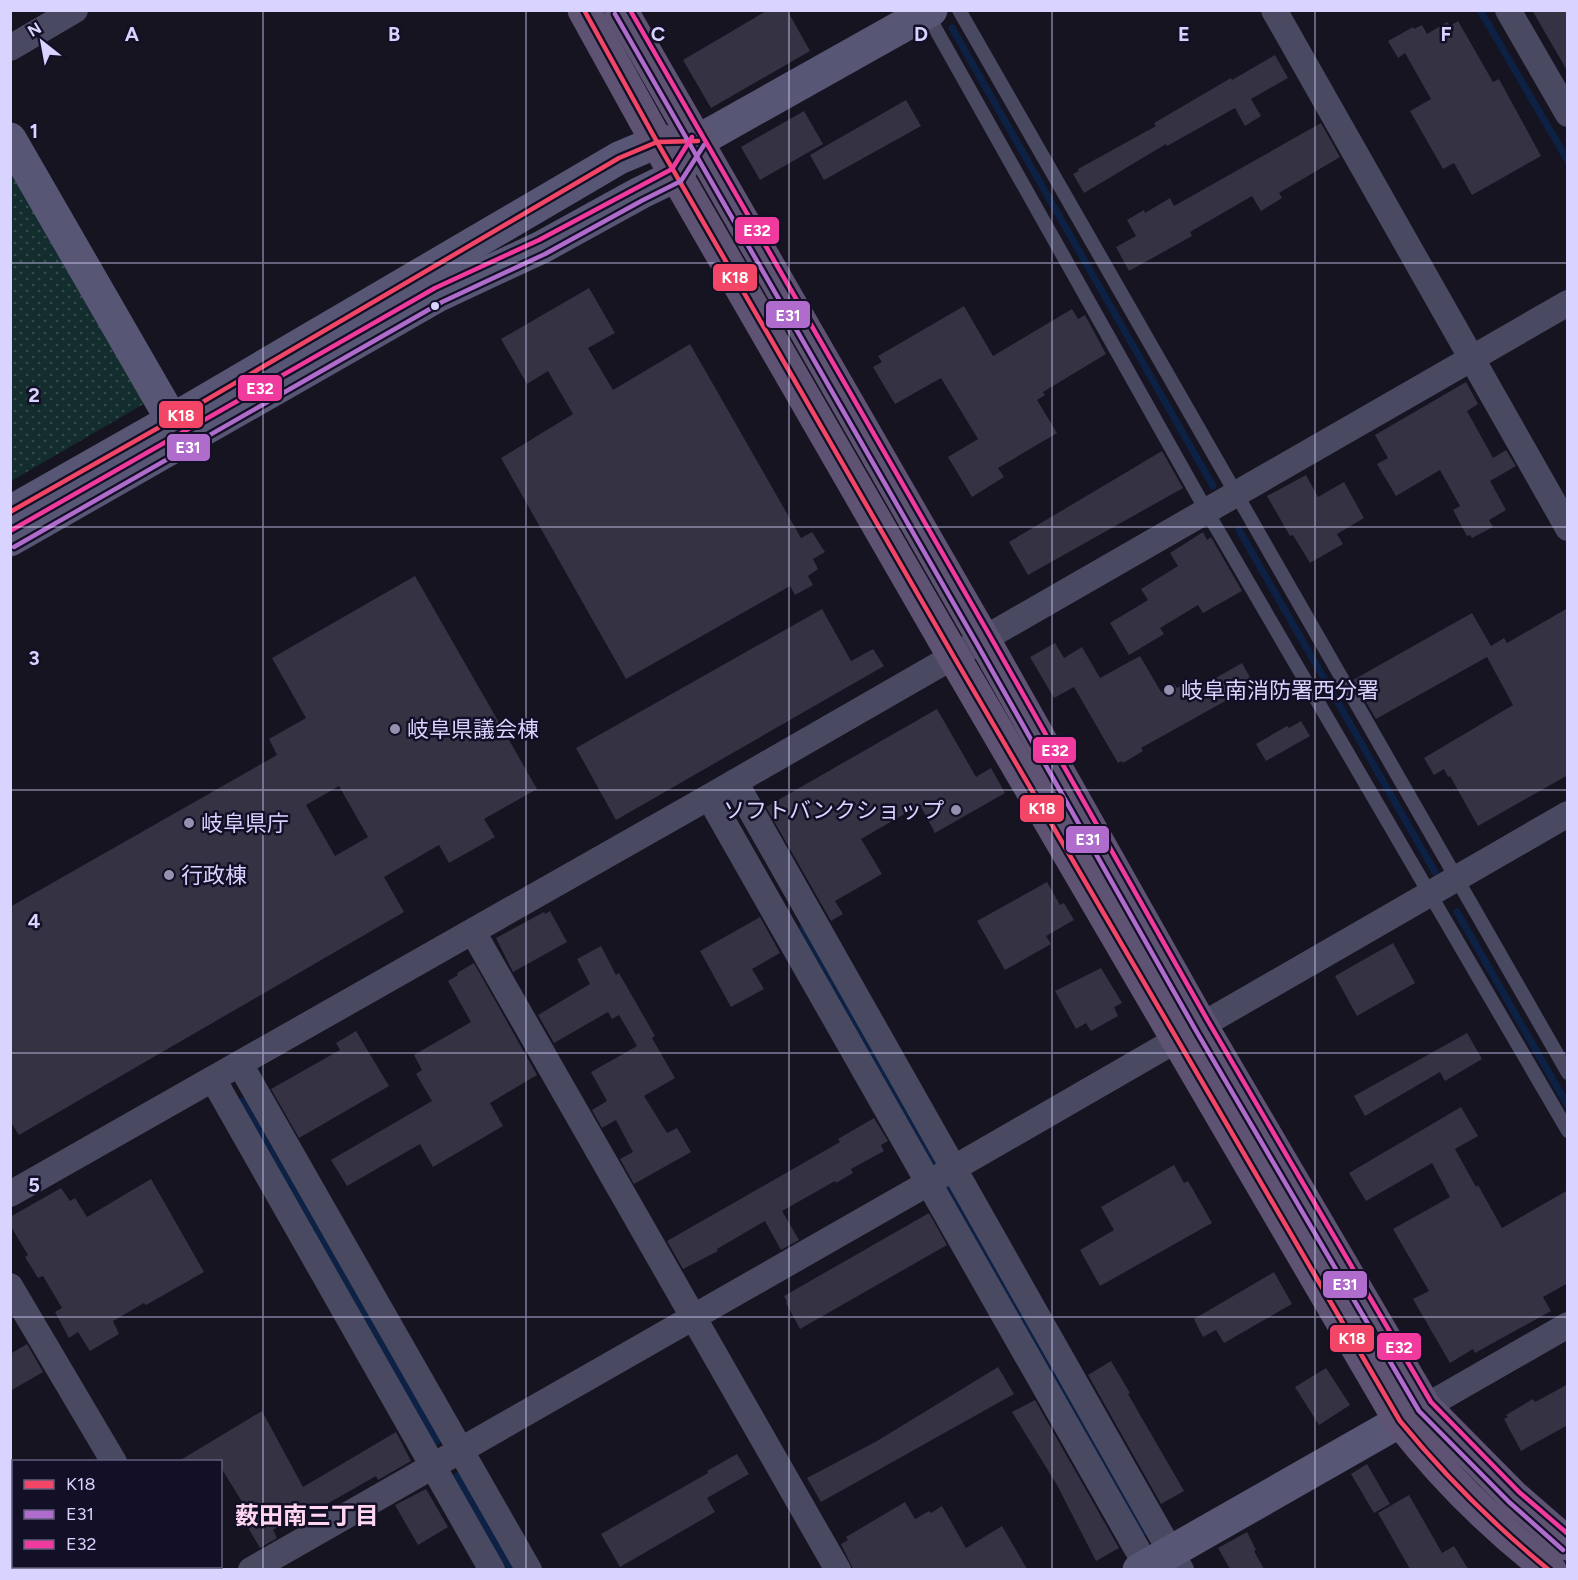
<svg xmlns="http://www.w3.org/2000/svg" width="1578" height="1580" viewBox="0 0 1578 1580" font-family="Figtree,'Noto Sans JP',sans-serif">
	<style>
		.park { fill: url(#park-dots) }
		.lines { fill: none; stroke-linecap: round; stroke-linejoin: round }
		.stream { stroke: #0d2144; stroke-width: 7 }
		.building { fill: #343243; fill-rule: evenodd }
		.lane { stroke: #4a4962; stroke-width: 14 }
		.street { stroke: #4a4962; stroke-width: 26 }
		.secondary { stroke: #575674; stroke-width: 33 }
		.primary { stroke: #5e5373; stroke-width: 33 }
		.bus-1-casing { stroke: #130f26; stroke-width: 9 }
		.bus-2-casing { stroke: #130f26; stroke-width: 9 }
		.bus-3-casing { stroke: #130f26; stroke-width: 9 }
		.bus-1 { stroke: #f34667; stroke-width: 4.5 }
		.bus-2 { stroke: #b06ccc; stroke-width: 4.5 }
		.bus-3 { stroke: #f13a9d; stroke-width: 4.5 }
		.grid { fill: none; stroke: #d9d4ff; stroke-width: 1.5; stroke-opacity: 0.55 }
		.bus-dot { fill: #d9d4ff; stroke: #130f26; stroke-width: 2 }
		.poi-dot { fill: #9591b1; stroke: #130f26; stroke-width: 2 }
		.labels { text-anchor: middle; stroke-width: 5; stroke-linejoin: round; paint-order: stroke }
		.poi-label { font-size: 22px; fill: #d9d4ff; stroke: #130f26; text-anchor: start }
		.neighbourhood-label { font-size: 24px; font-weight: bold; fill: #ffd6f0; stroke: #130f26 }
		.grid-label { font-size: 20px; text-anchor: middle; font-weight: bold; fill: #d9d4ff; stroke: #130f26; stroke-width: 5; stroke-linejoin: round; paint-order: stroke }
		.line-badge { stroke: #130f26; stroke-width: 2 }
		.badge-label { font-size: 16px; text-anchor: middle; font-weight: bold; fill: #fff }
	</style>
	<defs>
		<pattern id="park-dots" width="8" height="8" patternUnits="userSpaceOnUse" patternTransform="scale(1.5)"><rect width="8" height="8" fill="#132c2d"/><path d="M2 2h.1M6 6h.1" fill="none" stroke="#354a4c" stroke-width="1.8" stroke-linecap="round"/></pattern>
	</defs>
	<rect width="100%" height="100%" fill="#161421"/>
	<path class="park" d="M10 150 154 398 11 481H10Z"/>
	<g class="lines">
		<g class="stream">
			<path d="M1480 10 1568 161"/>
			<path d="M952 28 1213 486"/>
			<path d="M1239 530 1435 872"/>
			<path d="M1457 912 1568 1106"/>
			<path d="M803 928 934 1165"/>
			<path d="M242 1101 437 1441"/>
			<path d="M944 1183 1143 1533"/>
			<path d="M457 1476 511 1570"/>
		</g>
	</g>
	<g class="building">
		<path d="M768 10H787L810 51 711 108 683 60Z"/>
		<path d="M1532 10H1568V72Z"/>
		<path d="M1458 21 1493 82 1499 79 1541 156 1472 195 1454 163 1443 169 1410 111 1431 99 1405 53 1398 58 1388 41 1413 27 1414 29 1422 25 1427 34 1447 22 1450 26Z"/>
		<path d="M1275 55 1288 78 1251 99 1261 116 1245 126 1235 108 1167 146 1166 144 1084 193 1073 174 1079 171 1078 169 1156 126 1154 123 1231 78 1232 80Z"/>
		<path d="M906 100 921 126 824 180 810 155Z"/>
		<path d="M804 111 823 144 760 180 741 147Z"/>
		<path d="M1321 123 1340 157 1279 193 1282 198 1261 211 1252 196 1190 232 1192 236 1129 271 1116 247 1136 236 1127 220 1144 210 1145 213 1170 198 1174 206Z"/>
		<path d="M589 288 615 333 588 348 613 390 690 344 801 538 812 532 825 552 813 559 818 569 808 576 813 585 795 595 790 586 626 679 501 458 573 414 548 371 527 384 501 339Z"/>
		<path d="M964 306 993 356 1072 309 1078 319 1085 315 1106 354 1043 392 1045 395 1037 400 1057 433 998 468 1004 477 972 497 948 457 978 439 941 378 895 404 873 367 882 362 878 356Z"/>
		<path d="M1466 382 1478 404 1467 411 1493 458 1506 450 1516 466 1490 481 1506 510 1489 520 1493 527 1472 538 1470 535 1467 536 1453 510 1460 506 1440 470 1396 496 1377 464 1388 458 1375 435Z"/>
		<path d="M1162 451 1183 488 1028 575 1009 542Z"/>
		<path d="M1306 475 1318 497 1344 482 1364 518 1337 534 1343 544 1310 563 1293 535 1290 536 1267 496Z"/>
		<path d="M1203 532 1207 540 1211 537 1242 591 1203 613 1198 605 1160 628 1164 634 1129 655 1110 623 1148 600 1141 589 1178 566 1170 553Z"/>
		<path d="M415 576 537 789 484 819 495 837 449 863 439 845 384 877 404 912 19 1135 10 1121V907L277 755 269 739 306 718 272 658ZM339 786 368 837 335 856 306 805Z"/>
		<path d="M1568 608V775L1478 826 1450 776 1448 777 1444 769 1434 775 1424 758 1513 705 1487 657 1376 719 1353 680 1472 613 1491 646 1504 638 1507 643Z"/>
		<path d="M822 609 851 661 873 649 884 666 616 820 576 748Z"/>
		<path d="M1055 643 1064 658 1082 647 1100 678 1140 656 1161 692 1174 684 1177 688 1195 678 1200 687 1242 663 1254 685 1141 748 1143 751 1123 763 1122 761 1118 763 1074 687 1054 698 1030 657Z"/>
		<path d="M937 709 976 777 991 768 1005 793 935 833 920 805 861 839 882 874 835 901 843 914 831 921 766 807Z"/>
		<path d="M1301 721 1310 736 1266 761 1256 744 1287 726 1289 728Z"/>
		<path d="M1047 882 1060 905 1064 903 1074 920 1046 936 1051 944 1005 970 977 921Z"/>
		<path d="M550 911 567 942 513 972 496 938 544 912 545 914Z"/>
		<path d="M760 917 780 953 752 969 764 989 731 1007 700 951Z"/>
		<path d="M1393 943 1415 983 1357 1016 1335 976Z"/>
		<path d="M601 946 616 975 619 973 655 1036 652 1038 675 1078 644 1096 667 1133 677 1128 691 1152 634 1184 620 1159 633 1152 616 1120 602 1128 592 1110 607 1101 591 1072 637 1046 619 1015 612 1019 608 1012 554 1043 538 1015 590 984 577 959Z"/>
		<path d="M474 963 537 1075 490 1103 503 1126 433 1167 420 1144 347 1186 331 1160 432 1101 416 1074 422 1070 414 1055 471 1022 448 981 458 975 457 973Z"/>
		<path d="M1101 968 1122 1003 1114 1007 1118 1016 1091 1031 1086 1023 1076 1029 1055 991Z"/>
		<path d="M356 1031 389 1086 299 1138 271 1089 340 1050 336 1043Z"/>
		<path d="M1467 1033 1482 1059 1445 1081 1440 1072 1365 1116 1354 1096Z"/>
		<path d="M1461 1107 1478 1136 1455 1149 1476 1187 1478 1185 1502 1228 1568 1190V1283L1543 1297 1551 1311 1475 1353 1473 1349 1450 1363 1413 1299 1429 1291 1393 1229 1450 1197 1432 1163 1366 1201 1349 1173Z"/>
		<path d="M874 1118 888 1141 881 1145 884 1151 851 1169 853 1173 836 1183 835 1181 782 1211 799 1240 781 1250 765 1221 717 1249 718 1251 683 1269 667 1241 840 1142 838 1139Z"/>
		<path d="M1174 1165 1184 1183 1188 1181 1212 1223 1100 1286 1080 1250 1114 1230 1101 1207Z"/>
		<path d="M151 1179 204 1272 146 1305 144 1303 113 1321 119 1334 90 1351 78 1332 69 1338 55 1312 62 1308 43 1276 38 1278 25 1257 28 1255 10 1225V1217L61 1188 70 1201 75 1198 87 1217Z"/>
		<path d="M929 1213 947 1245 800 1329 786 1303 787 1302 784 1296Z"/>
		<path d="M1274 1272 1292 1304 1224 1343 1216 1330 1203 1337 1194 1319Z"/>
		<path d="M27 1344 43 1372 10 1391V1354Z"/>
		<path d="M1111 1361 1130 1393 1128 1394 1184 1491 1161 1504 1088 1375Z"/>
		<path d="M998 1367 1014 1394 821 1502 807 1478 877 1441Z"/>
		<path d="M1326 1368 1350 1405 1319 1425 1295 1387Z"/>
		<path d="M1568 1384V1425L1521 1451 1504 1419 1508 1417 1506 1415 1533 1399 1535 1402 1539 1400Z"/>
		<path d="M1035 1400 1119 1548 1096 1561 1057 1485 1012 1412Z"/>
		<path d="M262 1411 303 1487 396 1432 411 1461 378 1480 376 1476 320 1508 318 1504 273 1530 277 1538 260 1548 237 1509 244 1505 220 1466V1461H179Z"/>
		<path d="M737 1454 749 1474 707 1498 715 1512 620 1567 601 1534 708 1473 707 1471Z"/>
		<path d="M1367 1464 1390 1504 1374 1513 1351 1474Z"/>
		<path d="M426 1489 448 1527 418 1545 395 1505Z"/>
		<path d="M1409 1495 1442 1553 1454 1546 1468 1569H1410L1378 1513Z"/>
		<path d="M905 1502 915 1519 929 1511 931 1513 942 1506 966 1548 1002 1526 1027 1569H853L841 1544 848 1540 846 1537Z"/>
		<path d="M1247 1532 1256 1550 1254 1551 1264 1569H1230L1218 1548Z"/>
	</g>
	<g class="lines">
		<g class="lane">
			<path d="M959 10 1568 1073"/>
			<path d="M926 12 1206 510 1568 1131"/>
		</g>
		<g class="street">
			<path d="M1274 10 1568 528"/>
			<path d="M1508 10 1568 114"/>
			<path d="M10 48 75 10"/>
			<path d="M735 782 1181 1570"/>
			<path d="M709 797 1149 1570"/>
			<path d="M473 932 838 1570"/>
			<path d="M240 1064 529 1570"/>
			<path d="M213 1079 492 1570"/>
			<path d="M10 1194 709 797 1568 303"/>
			<path d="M10 1286 114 1462"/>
			<path d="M1425 1407 1568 1325"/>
			<path d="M175 1566 177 1570"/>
			<path d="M251 1570 930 1182 1568 814"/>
		</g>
		<g class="secondary">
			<path d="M10 139 172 420"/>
			<path d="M10 512 172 420 619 158 657 142 698 141 931 10"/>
			<path d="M10 540 439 295 542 247 640 193 677 175 692 150"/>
			<path d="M1139 1570 1423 1408"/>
		</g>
		<g class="primary">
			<path d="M584 10 657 142 954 657 1400 1421C1444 1477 1493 1526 1550 1570"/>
			<path d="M621 10 984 640 1201 1025 1425 1407 1514 1497 1568 1544"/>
		</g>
		<g class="bus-1-casing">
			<g id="bus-1">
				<path d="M584 10 657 142 954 657 1400 1421C1445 1476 1494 1525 1549 1570"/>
				<path d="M10 512 172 420 619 158 657 142 698 141"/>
			</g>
		</g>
		<g class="bus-2-casing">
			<g id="bus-2">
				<path d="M615 14 977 644 1195 1029 1419 1411 1509 1502 1563 1550"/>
				<path d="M14 547 442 302 545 254 643 200 681 181 704 145"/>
			</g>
		</g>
		<g class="bus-3-casing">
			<g id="bus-3">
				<path d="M630 10 990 636 1208 1021 1431 1402 1519 1492 1568 1534"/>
				<path d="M10 531 435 288 539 240 672 169 692 137"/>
			</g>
		</g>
		<use href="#bus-1" class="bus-1"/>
		<use href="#bus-2" class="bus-2"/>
		<use href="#bus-3" class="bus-3"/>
	</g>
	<path class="grid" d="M263 10V1570M526 10V1570M789 10V1570M1052 10V1570M1315 10V1570M10 263H1568M10 527H1568M10 790H1568M10 1053H1568M10 1317H1568"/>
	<circle class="bus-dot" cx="435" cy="306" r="5"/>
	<g class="poi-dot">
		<circle cx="1169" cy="690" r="6"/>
		<circle cx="395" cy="729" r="6"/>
		<circle cx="956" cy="810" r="6"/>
		<circle cx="189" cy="823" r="6"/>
		<circle cx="169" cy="875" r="6"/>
	</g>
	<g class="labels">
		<g class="poi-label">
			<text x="1181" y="698">岐阜南消防署西分署</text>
			<text x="407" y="737">岐阜県議会棟</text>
			<text x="944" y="818" text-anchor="end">ソフトバンクショップ</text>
			<text x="201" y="831">岐阜県庁</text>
			<text x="181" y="883">行政棟</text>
		</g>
		<g class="neighbourhood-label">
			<text x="307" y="1524">薮田南三丁目</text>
		</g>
	</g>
	<g class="grid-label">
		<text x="132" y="41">A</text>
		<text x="394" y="41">B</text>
		<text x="658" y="41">C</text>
		<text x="921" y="41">D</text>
		<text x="1184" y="41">E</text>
		<text x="1446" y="41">F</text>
		<text x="34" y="138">1</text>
		<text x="34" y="402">2</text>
		<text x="34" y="665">3</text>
		<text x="34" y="928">4</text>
		<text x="34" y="1192">5</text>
	</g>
	<g class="line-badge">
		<rect x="734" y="216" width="46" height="29" rx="6" fill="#f13a9d"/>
		<rect x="712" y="263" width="46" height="29" rx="6" fill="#f34667"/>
		<rect x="765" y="300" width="46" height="29" rx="6" fill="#b06ccc"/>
		<rect x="237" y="374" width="46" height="28" rx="6" fill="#f13a9d"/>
		<rect x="158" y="400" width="46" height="29" rx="6" fill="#f34667"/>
		<rect x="166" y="433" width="45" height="29" rx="6" fill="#b06ccc"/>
		<rect x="1032" y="736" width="45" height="28" rx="6" fill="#f13a9d"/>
		<rect x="1019" y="794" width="46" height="29" rx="6" fill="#f34667"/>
		<rect x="1065" y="825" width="45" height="29" rx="6" fill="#b06ccc"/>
		<rect x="1322" y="1270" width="46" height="29" rx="6" fill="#b06ccc"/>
		<rect x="1329" y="1324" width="46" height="29" rx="6" fill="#f34667"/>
		<rect x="1376" y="1332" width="46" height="29" rx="6" fill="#f13a9d"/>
	</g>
	<g class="badge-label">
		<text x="757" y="236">E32</text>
		<text x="735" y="283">K18</text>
		<text x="788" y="321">E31</text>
		<text x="260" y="394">E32</text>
		<text x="181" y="421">K18</text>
		<text x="188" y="453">E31</text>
		<text x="1055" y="756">E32</text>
		<text x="1042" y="814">K18</text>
		<text x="1088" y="845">E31</text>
		<text x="1345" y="1290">E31</text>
		<text x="1352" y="1344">K18</text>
		<text x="1399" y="1353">E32</text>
	</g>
	<rect width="1578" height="1580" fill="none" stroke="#d9d4ff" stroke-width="24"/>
	<rect x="12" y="1460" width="210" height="108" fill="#130f26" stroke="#625e7d" stroke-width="1.5"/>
	<rect x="24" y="1480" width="30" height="9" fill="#f34667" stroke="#625e7d" stroke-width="1.5"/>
	<text x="66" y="1490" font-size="18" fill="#d9d4ff">K18</text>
	<rect x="24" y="1510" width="30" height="9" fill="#b06ccc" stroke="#625e7d" stroke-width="1.5"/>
	<text x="66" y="1520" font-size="18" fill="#d9d4ff">E31</text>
	<rect x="24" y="1540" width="30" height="9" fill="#f13a9d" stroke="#625e7d" stroke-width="1.5"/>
	<text x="66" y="1550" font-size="18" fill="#d9d4ff">E32</text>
	<g transform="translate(42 42) rotate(329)" stroke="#130f26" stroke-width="4.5" paint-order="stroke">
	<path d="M0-4.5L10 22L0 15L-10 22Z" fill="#d9d4ff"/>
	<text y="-9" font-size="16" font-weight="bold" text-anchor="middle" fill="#d9d4ff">N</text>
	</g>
</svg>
